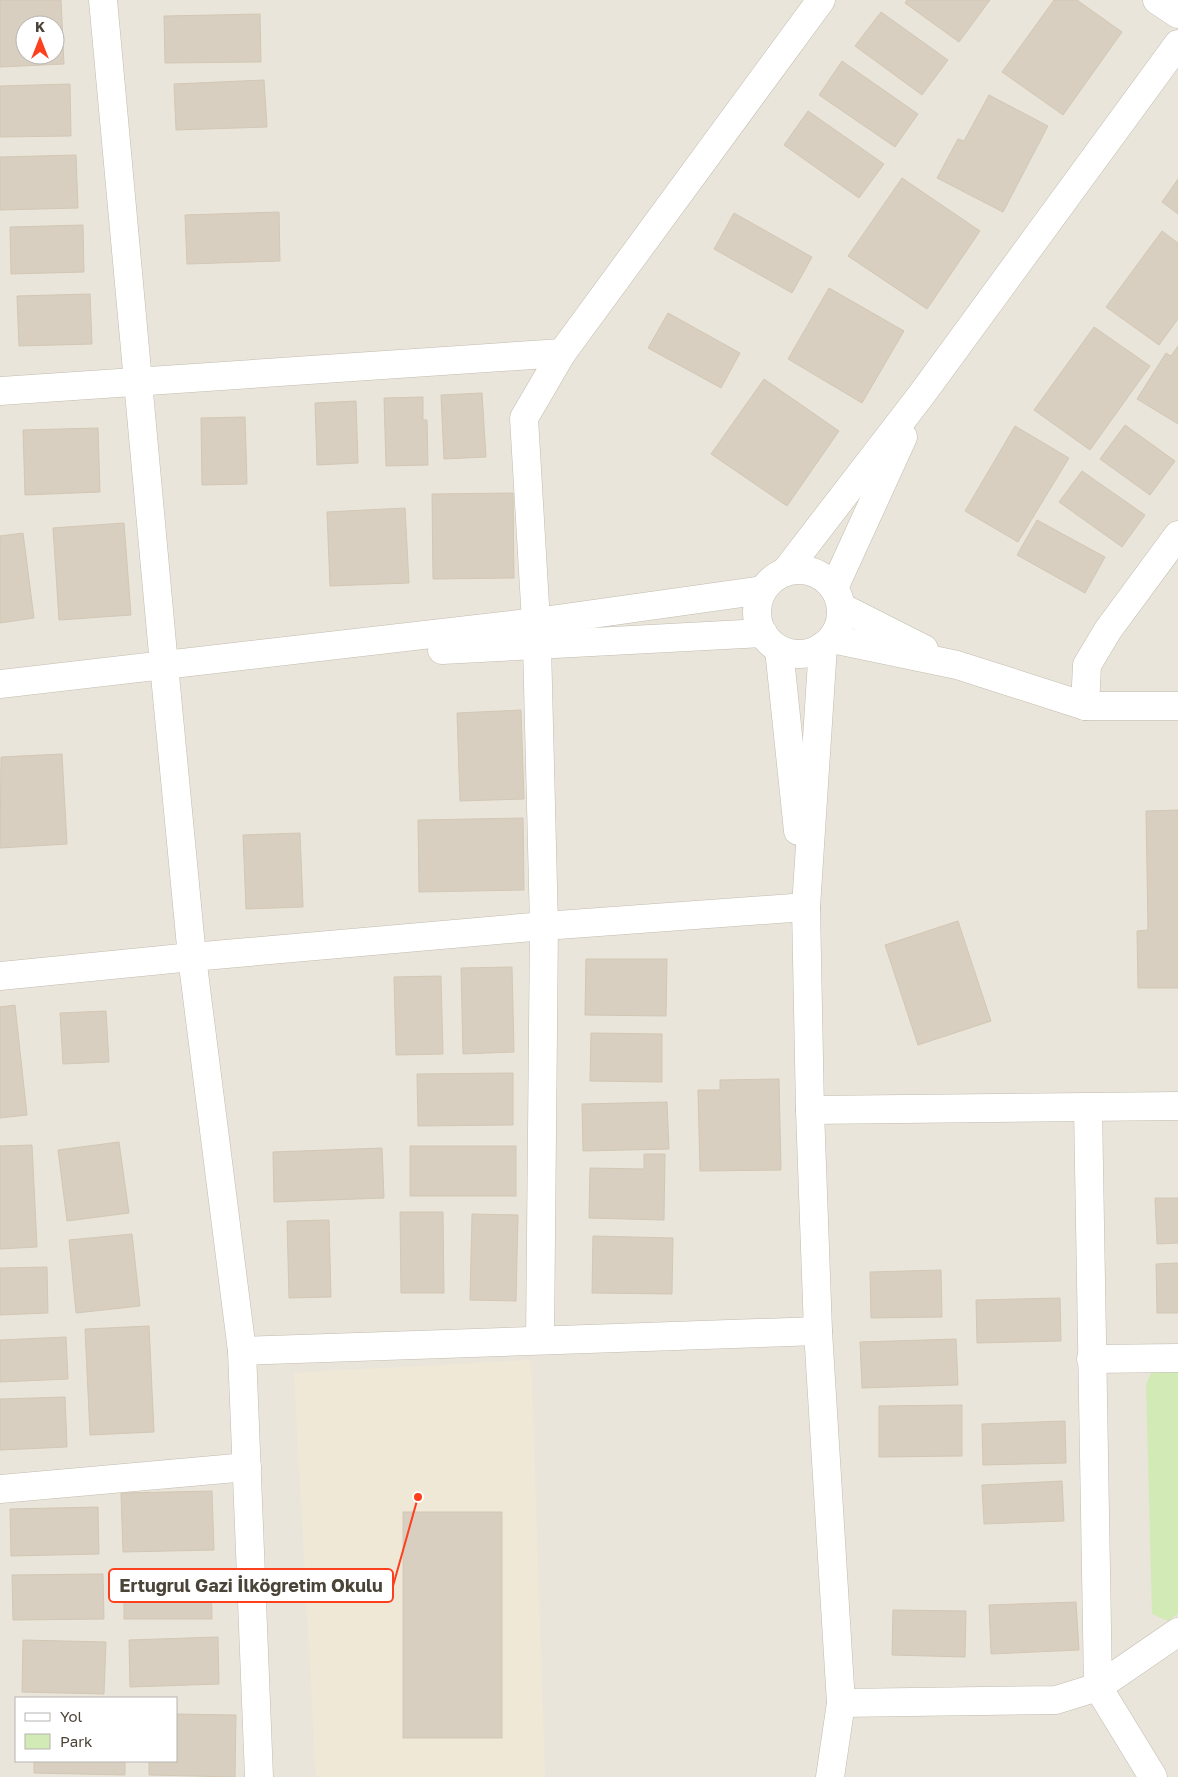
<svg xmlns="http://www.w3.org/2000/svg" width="1178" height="1777" viewBox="0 0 1178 1777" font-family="'Golos Text',sans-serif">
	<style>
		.residential { fill: #eae5da; fill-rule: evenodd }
		.education { fill: #efe8d6 }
		.green { fill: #d2eab5 }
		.building { fill: #d8cfc1; stroke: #d3c7b4; fill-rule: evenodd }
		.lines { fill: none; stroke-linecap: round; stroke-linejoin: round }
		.street-casing { stroke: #c2bbae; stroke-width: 29 }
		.street { stroke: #fff; stroke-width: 28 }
		.leader { fill: none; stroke: #fc3f1d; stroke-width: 2 }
		.callout-dot { fill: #fc3f1d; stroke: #fff; stroke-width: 2 }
		.callout { fill: #fff; stroke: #fc3f1d; stroke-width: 2 }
		.callout-label { font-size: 18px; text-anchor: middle; font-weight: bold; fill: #4b4439 }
	</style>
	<rect width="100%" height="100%" fill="#f6f3ec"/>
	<path class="residential" d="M0 0H1178V1777H0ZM25 25H55V55H25ZM16 1698H176V1761H16Z"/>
	<path class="education" d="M531 1360 545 1777H316L294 1373Z"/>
	<path class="green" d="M1178 1368V1614L1168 1621 1152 1614 1146 1384 1153 1369Z"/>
	<g class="building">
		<path d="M0 0H61L64 64 0 67ZM25 25H55V55H25Z"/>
		<path d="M907 0H990L959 42 905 3Z"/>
		<path d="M1054 0H1077L1122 32 1063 115 1002 72Z"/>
		<path d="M881 12 948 60 922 95 855 46Z"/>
		<path d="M260 14 261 62 165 63 164 16Z"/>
		<path d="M842 61 918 114 895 147 819 95Z"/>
		<path d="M264 80 267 127 176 130 174 84Z"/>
		<path d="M70 84 71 136 0 137V86Z"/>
		<path d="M989 95 1048 126 1003 212 937 178 958 139 964 141Z"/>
		<path d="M808 111 884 164 859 198 784 145Z"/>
		<path d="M76 155 78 208 0 210V157Z"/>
		<path d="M902 178 980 231 927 309 848 256Z"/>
		<path d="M1178 179V214L1162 202Z"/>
		<path d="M279 212 280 261 187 264 185 215Z"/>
		<path d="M734 213 812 257 792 293 714 249Z"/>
		<path d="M83 225 84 272 11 274 10 227Z"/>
		<path d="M1162 231 1178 243V319L1159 345 1106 307Z"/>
		<path d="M829 288 904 331 862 403 788 359Z"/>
		<path d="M90 294 92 344 19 346 17 296Z"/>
		<path d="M668 313 740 353 721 388 648 348Z"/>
		<path d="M1094 327 1150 366 1090 450 1034 410Z"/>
		<path d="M1178 346V424L1137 399 1166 353 1171 356Z"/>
		<path d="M764 379 839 431 787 506 711 454Z"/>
		<path d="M482 393 486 457 444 459 441 395Z"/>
		<path d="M423 397V420H427L428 465 386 466 384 398Z"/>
		<path d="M356 401 358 463 317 465 315 403Z"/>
		<path d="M245 417 247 484 202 485 201 418Z"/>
		<path d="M1125 425 1175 461 1150 495 1100 459Z"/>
		<path d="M1015 426 1069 458 1018 542 965 511Z"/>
		<path d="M98 428 100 492 25 495 23 430Z"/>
		<path d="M1082 471 1145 515 1122 547 1059 502Z"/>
		<path d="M513 493 514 578 433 579 432 494Z"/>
		<path d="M405 508 409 583 330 586 327 512Z"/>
		<path d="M1037 520 1105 557 1085 593 1017 555Z"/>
		<path d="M124 523 131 615 59 620 53 528Z"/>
		<path d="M23 533 34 618 0 623V536Z"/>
		<path d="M521 710 524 799 460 801 457 713Z"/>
		<path d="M62 754 67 844 0 848 1 757Z"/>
		<path d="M1178 810V988H1138L1137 931 1148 930 1146 811Z"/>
		<path d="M523 818 524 890 419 892 418 820Z"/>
		<path d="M300 833 303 907 246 909 243 835Z"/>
		<path d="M958 921 991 1021 918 1045 885 945Z"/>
		<path d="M586 959H667L666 1016 585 1015Z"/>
		<path d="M512 967 514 1052 463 1054 461 968Z"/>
		<path d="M441 976 443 1054 396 1055 394 977Z"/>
		<path d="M15 1005 27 1115 0 1118V1007Z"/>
		<path d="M106 1011 109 1062 63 1064 60 1013Z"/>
		<path d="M591 1033 662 1034V1082L590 1081Z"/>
		<path d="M513 1073V1125L418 1126 417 1074Z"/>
		<path d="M779 1079 781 1170 700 1171 698 1090H720V1080Z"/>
		<path d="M667 1102 669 1149 583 1151 582 1104Z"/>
		<path d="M119 1142 129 1213 67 1221 58 1150Z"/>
		<path d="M32 1145 37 1247 0 1249V1146Z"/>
		<rect x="410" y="1146" width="106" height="50"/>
		<path d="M382 1148 384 1198 274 1202 273 1152Z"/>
		<path d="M644 1154H665L664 1220 589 1218 590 1168 644 1169Z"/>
		<path d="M1155 1198H1178V1243L1157 1244Z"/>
		<path d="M400 1212H443L444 1293H401Z"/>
		<path d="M472 1214 518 1215 516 1301 470 1300Z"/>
		<path d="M329 1220 331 1297 289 1298 287 1221Z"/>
		<path d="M132 1234 140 1306 76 1313 69 1240Z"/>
		<path d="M593 1236 673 1238 672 1294 592 1293Z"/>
		<path d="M1178 1263V1313H1157L1156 1264Z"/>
		<path d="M47 1267 48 1313 0 1315V1268Z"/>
		<path d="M941 1270 942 1317 871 1318 870 1272Z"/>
		<path d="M1060 1298 1061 1341 977 1343 976 1300Z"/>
		<path d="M149 1326 154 1432 90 1435 85 1329Z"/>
		<path d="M66 1337 68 1379 0 1382V1340Z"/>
		<path d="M956 1339 958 1385 862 1388 860 1342Z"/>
		<path d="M65 1397 67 1447 0 1450V1399Z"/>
		<path d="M962 1405V1456L879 1457V1406Z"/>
		<path d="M1065 1421 1066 1463 983 1465 982 1424Z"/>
		<path d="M1062 1481 1064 1521 984 1524 982 1485Z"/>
		<path d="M212 1491 214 1550 123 1552 121 1493Z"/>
		<path d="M98 1507 99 1554 11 1556 10 1509Z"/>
		<rect x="403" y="1512" width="99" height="226"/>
		<path d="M124 1572H211L212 1619H124Z"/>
		<path d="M103 1574 104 1619 13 1620 12 1575Z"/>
		<path d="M1076 1602 1079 1650 991 1654 989 1605Z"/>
		<path d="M893 1610 966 1611 965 1657 892 1655Z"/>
		<path d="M218 1637 219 1684 130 1687 129 1640Z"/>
		<path d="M23 1640 106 1642 104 1694 22 1692Z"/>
		<path d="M176 1714 236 1715 235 1777 149 1775V1761H176Z"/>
		<path d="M34 1761H125V1775L34 1773Z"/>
	</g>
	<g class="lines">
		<g class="street-casing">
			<g id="street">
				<path d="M103 0 164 665 192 957 242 1351 259 1777"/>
				<path d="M1157 0 1178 14"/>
				<path d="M0 391 562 353 821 0"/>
				<circle cx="799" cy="612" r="42"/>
				<path d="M785 572 922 394 1178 44"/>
				<path d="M834 588 903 437"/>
				<path d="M841 607 924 649"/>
				<path d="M536 622 524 418 562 353"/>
				<path d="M832 639 957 665 1085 706H1178"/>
				<path d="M537 645 544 926 540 1340"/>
				<path d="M823 646 806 907 810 1110 818 1331 841 1703 830 1777"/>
				<path d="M779 649 798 831"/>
				<path d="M442 650 763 633"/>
				<path d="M0 684 536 622 763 590"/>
				<path d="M1085 706 1087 665 1108 630 1178 535"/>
				<path d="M0 976 192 957 544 926 806 907"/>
				<path d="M1088 1108 1098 1687 1153 1777"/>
				<path d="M810 1110 1178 1106"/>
				<path d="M242 1351 818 1331"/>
				<path d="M1091 1359 1178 1358"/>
				<path d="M0 1489 247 1467"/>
				<path d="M841 1703 1056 1700 1098 1687 1178 1632"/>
			</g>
		</g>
		<use href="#street" class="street"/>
	</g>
	<path class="leader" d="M418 1497L393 1586"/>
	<circle class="callout-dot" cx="418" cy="1497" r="5"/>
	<rect class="callout" x="109" y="1569" width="284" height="33" rx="5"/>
	<g class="callout-label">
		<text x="251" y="1592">Ertuğrul Gazi İlköğretim Okulu</text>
	</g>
	<rect x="15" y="1697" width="162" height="65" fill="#ffffff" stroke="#b7b4b0"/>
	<rect x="25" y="1713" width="25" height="8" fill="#ffffff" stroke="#b7b4b0"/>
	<text x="60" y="1722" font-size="15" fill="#4b4439">Yol</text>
	<rect x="25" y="1734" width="25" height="15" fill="#d2eab5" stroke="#b7b4b0"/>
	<text x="60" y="1747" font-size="15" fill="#4b4439">Park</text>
	<g transform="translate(40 40)"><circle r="24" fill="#ffffff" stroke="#b7b4b0"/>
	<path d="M0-4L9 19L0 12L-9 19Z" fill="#fc3f1d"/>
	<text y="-8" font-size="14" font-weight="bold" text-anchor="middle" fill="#4b4439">K</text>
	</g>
</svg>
